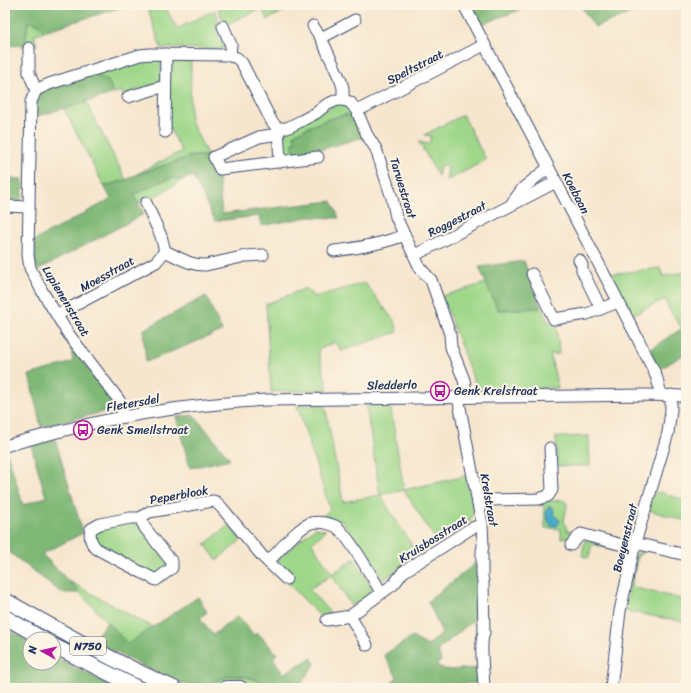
<svg xmlns="http://www.w3.org/2000/svg" width="691" height="693" viewBox="0 0 691 693" font-family="Sriracha,sans-serif">
	<style>
		.green { fill: #9fd78a; stroke: #5d8374 }
		.forest { fill: #7fb876; stroke: #4d746a }
		.water { fill: #49aac8; stroke: #326c93 }
		.lines { fill: none; stroke-linecap: round; stroke-linejoin: round }
		.minor-casing { stroke: #3c4a6f; stroke-width: 13 }
		.major-casing { stroke: #3c4a6f; stroke-width: 16 }
		.minor { stroke: #fff; stroke-width: 11 }
		.major { stroke: #fff; stroke-width: 14 }
		.labels { text-anchor: middle; stroke-width: 4; stroke-linejoin: round; paint-order: stroke }
		.shield { fill: #fcf5e5; stroke: #5e6a86; stroke-width: 1 }
		.shield-label { font-size: 11px; font-weight: bold; fill: #1b2f5e }
		.street-label { font-size: 12px; fill: #1b2f5e; stroke: #fcf5e5 }
		.poi-label { font-size: 12px; fill: #1b2f5e; stroke: #fcf5e5; text-anchor: start }
	</style>
	<rect width="100%" height="100%" fill="#fcf5e5"/>
	<filter id="ink" filterUnits="userSpaceOnUse"><feTurbulence type="fractalNoise" baseFrequency=".025" numOctaves="2"/><feDisplacementMap in="SourceGraphic" scale="8" xChannelSelector="R" yChannelSelector="G"/><feConvolveMatrix kernelMatrix="1 2 1 2 8 2 1 2 1" color-interpolation-filters="sRGB"/></filter>
	<filter id="wash" filterUnits="userSpaceOnUse"><feTurbulence type="fractalNoise" baseFrequency=".012" numOctaves="4" result="noise"/><feDisplacementMap in="SourceGraphic" scale="16" xChannelSelector="R" yChannelSelector="G"/><feGaussianBlur stdDeviation="0.9" result="paint"/><feColorMatrix in="noise" values="0 0 0 0 0 0 0 0 0 0 0 0 0 0 0 0 0 1.4 0 .05"/><feComposite in="paint" operator="in"/></filter>
	<g filter="url(#wash)">
		<rect width="100%" height="100%" fill="#f7e6ce"/>
		<g class="green">
			<path d="M147 5H162L165 10H167L177 29 215 10 221 27 216 29 224 43V49L161 48Z"/>
			<path d="M226 5H295L267 20 262 8 225 25 218 9Z"/>
			<path d="M28 22 36 23 44 31 34 35 37 45 25 46Z"/>
			<path d="M145 58 159 59 161 62V80L158 83 123 95 121 91 112 94C111 78 106 80 93 74Z"/>
			<path d="M173 60 191 61 190 120 208 156H192L133 176 182 151 172 133 168 123 170 62Z"/>
			<path d="M86 102 126 180 104 186 64 109Z"/>
			<path d="M339 102 347 104 354 114C333 115 313 125 294 134L295 143 293 144 295 154 286 155 283 145 282 135 289 130Z"/>
			<path d="M463 115 486 160 446 181 448 166H440L438 176 419 142 429 144 431 136 424 135Z"/>
			<path d="M172 178 183 180 157 195 138 203 133 195 160 182Z"/>
			<path d="M660 268 663 276 686 272V326L682 328 668 308 665 299 632 315 611 274Z"/>
			<path d="M365 283 395 322 398 332 341 351 336 342 318 350 328 390 271 392 266 304 306 288 314 297Z"/>
			<path d="M486 283 498 310 541 308 549 323 556 321 559 354H550L558 388H479L474 381 442 296Z"/>
			<path d="M390 404 404 490 466 476 474 512 469 522 437 542 404 490 380 495 418 555 383 580 342 521 322 517 330 509 297 405H325L343 502 380 495 366 405Z"/>
			<path d="M589 436 590 466H557L556 437Z"/>
			<path d="M660 492 686 501V521L648 510 653 494Z"/>
			<path d="M561 500 566 502 567 505 564 522 567 529 566 530 574 532 571 536 561 539V529L545 528 544 506 539 505V502Z"/>
			<path d="M135 521 168 563 157 577 97 546 94 530Z"/>
			<path d="M229 525 241 540 217 560 205 544Z"/>
			<path d="M315 528 326 530 312 543 332 574 354 559 372 587 371 593 351 606 332 575 309 589 331 614 320 616 288 583 292 578 278 564 279 558Z"/>
			<path d="M585 540 623 548 629 553 625 573H622L627 553 592 544 589 558 582 556Z"/>
			<path d="M642 551H645L638 556 631 587 686 600V622L624 611 636 554Z"/>
			<path d="M69 581 141 621 153 627 128 645Z"/>
			<path d="M5 605 164 688H147L92 661 5 612Z"/>
			<path d="M230 676C243 677 259 677 268 688H256L245 683 231 681 221 683 212 688H187L174 680 198 686 204 685Z"/>
		</g>
		<g class="forest">
			<path d="M5 5H129L44 31 36 23 28 22 25 46 5 45Z"/>
			<path d="M472 5H533L482 24Z"/>
			<path d="M580 5H652L595 27Z"/>
			<path d="M93 74C106 80 111 78 112 94L35 117V103L41 91Z"/>
			<path d="M354 114 366 140 360 138 316 151 295 154 292 144 295 143 294 134C313 125 333 115 354 114Z"/>
			<path d="M192 156H208L218 176 222 214 332 201 339 218 308 217 261 226 259 216 215 221 193 176 183 180 172 178 160 182 134 195 144 214 38 270 35 263V240L111 199 104 186 126 180 133 176Z"/>
			<path d="M5 179H23V190L21 201 5 200Z"/>
			<path d="M524 261 541 308 498 310 479 267Z"/>
			<path d="M206 296 222 331 146 362 143 330Z"/>
			<path d="M686 326V353L659 370 650 349Z"/>
			<path d="M70 344 113 402 114 406 111 410 41 427 29 375 73 362Z"/>
			<path d="M194 415 230 459 190 468 176 417Z"/>
			<path d="M55 439 83 533 42 554 80 593H62L5 549V453L7 452 23 505 46 497 31 445Z"/>
			<path d="M477 562V617L438 650 441 661 436 665 447 670 478 668 480 683 452 684 448 688H388L397 677 384 655 412 637 428 646 442 633 428 601Z"/>
			<path d="M198 597 207 612 200 618 213 635 238 616 253 635 258 633 277 654 273 657 283 674 311 658 315 664 298 688H268C260 678 241 674 228 676 218 679 207 687 196 685 165 681 122 655 93 640L107 622 128 644Z"/>
			<path d="M5 627 30 642V663H54V656L115 688H5Z"/>
		</g>
		<path class="water" d="M549 506 553 508 555 516 559 519 560 521 557 526H551C547 520 544 513 549 506Z"/>
	</g>
	<g filter="url(#ink)">
		<g class="lines">
			<g class="minor-casing">
				<g id="minor">
					<path d="M464 5 640 343C647 359 660 377 660 395"/>
					<path d="M223 26 231 45 230 56"/>
					<path d="M313 26 321 38 341 81 343 88V100"/>
					<path d="M321 38 355 20"/>
					<path d="M29 48V73L36 90"/>
					<path d="M128 97 165 86"/>
					<path d="M357 111 484 45"/>
					<path d="M278 128 280 162"/>
					<path d="M165 132 166 54"/>
					<path d="M278 134 259 137 214 157 220 169 318 157"/>
					<path d="M146 203 161 236 165 251C178 257 191 266 206 265L246 256 263 255"/>
					<path d="M512 203 523 188 548 168"/>
					<path d="M5 206 29 207"/>
					<path d="M334 251C358 248 382 244 405 235"/>
					<path d="M415 255 556 182"/>
					<path d="M579 260 582 265V270L601 309"/>
					<path d="M532 274 554 319 587 314 618 302"/>
					<path d="M57 315 156 262 165 251"/>
					<path d="M458 397 482 524 483 546 482 551V575L483 583 484 633C479 643 484 675 484 688"/>
					<path d="M124 417 119 400 67 332 42 291 30 268 28 255 31 102 36 90 49 84 140 55 150 54 227 55 237 58 242 63 272 122 278 128H287L301 121 316 113 326 105 337 100H343L350 102 357 111 367 135 376 149 392 198 396 217 420 268 431 280 450 334 451 347 464 380 467 397"/>
					<path d="M5 446C44 435 84 424 124 417 171 408 219 403 267 400L646 395 686 396"/>
					<path d="M478 504 487 500 539 499 548 496 552 490 550 448"/>
					<path d="M140 518 145 528 172 562V568L156 580 97 549C91 544 89 537 91 529L100 524 130 518H140L149 512 213 501 216 502 222 508 263 557 286 579"/>
					<path d="M635 543 686 555"/>
					<path d="M571 545 581 534 634 548"/>
					<path d="M268 562C279 551 298 527 311 523 318 521 329 523 335 526 347 532 373 579 381 592"/>
					<path d="M350 616 367 645"/>
					<path d="M327 620 350 616 394 584 403 572 470 529 482 524"/>
					<path d="M611 688 620 611 635 543 668 433 671 410V395"/>
				</g>
			</g>
			<g class="major-casing">
				<g id="major">
					<path d="M5 600C60 631 115 662 174 688"/>
					<path d="M5 617 43 639"/>
					<path d="M54 646 138 688"/>
					<path d="M226 688H240"/>
				</g>
			</g>
			<use href="#minor" class="minor"/>
			<use href="#major" class="major"/>
		</g>
	</g>
	<defs>
		<g id="bus-ring" transform="scale(1)"><circle r="9.5" fill="#fcf5e5" stroke="#b5179e" stroke-width="1.5"/><path d="M-5-6H5V4H4V6H2V4H-2V6H-4V4H-5ZM-3.5-4V0h7V-4ZM-3.5 1.2v1.5H-2V1.2ZM2 1.2v1.5H3.5V1.2Z" fill="#b5179e"/></g>
	</defs>
	<g fill-rule="evenodd">
		<use href="#bus-ring" x="440" y="391"/>
		<use href="#bus-ring" x="83" y="430"/>
	</g>
	<g class="labels">
		<rect class="shield" x="70" y="637" width="36" height="18" rx="3"/>
		<g class="shield-label">
			<text x="88" y="650">N750</text>
		</g>
		<g class="street-label">
			<text transform="translate(415 67) rotate(-27)" y="4">Speltstraat</text>
			<text transform="translate(403 188) rotate(73)" y="4">Tarwestraat</text>
			<text transform="translate(576 193) rotate(63)" y="4">Koebaan</text>
			<text transform="translate(457 219) rotate(-27)" y="4">Roggestraat</text>
			<text transform="translate(107 274) rotate(-29)" y="4">Moesstraat</text>
			<text transform="translate(66 301) rotate(59)" y="4">Lupienenstraat</text>
			<text transform="translate(392 385) rotate(-1)" y="4">Sledderlo</text>
			<text transform="translate(133 403) rotate(-10)" y="4">Fletersdel</text>
			<text transform="translate(179 495) rotate(-10)" y="4">Peperblook</text>
			<text transform="translate(489 500) rotate(80)" y="4">Krelstraat</text>
			<text transform="translate(625 538) rotate(-76)" y="4">Boeyenstraat</text>
			<text transform="translate(433 539) rotate(-32)" y="4">Kruisbosstraat</text>
		</g>
		<g class="poi-label">
			<text x="454" y="395">Genk Krelstraat</text>
			<text x="97" y="434">Genk Smeilstraat</text>
		</g>
	</g>
	<rect width="691" height="693" fill="none" stroke="#fcf5e5" stroke-width="20"/>
	<g transform="translate(42 651) rotate(278)"><circle r="19" fill="#fcf5e5" stroke="#a2a6af"/>
	<path d="M0-3L7 15L0 10L-7 15Z" fill="#b5179e"/>
	<text y="-6" font-size="11" font-weight="bold" text-anchor="middle" fill="#1b2f5e">N</text>
	</g>
</svg>
